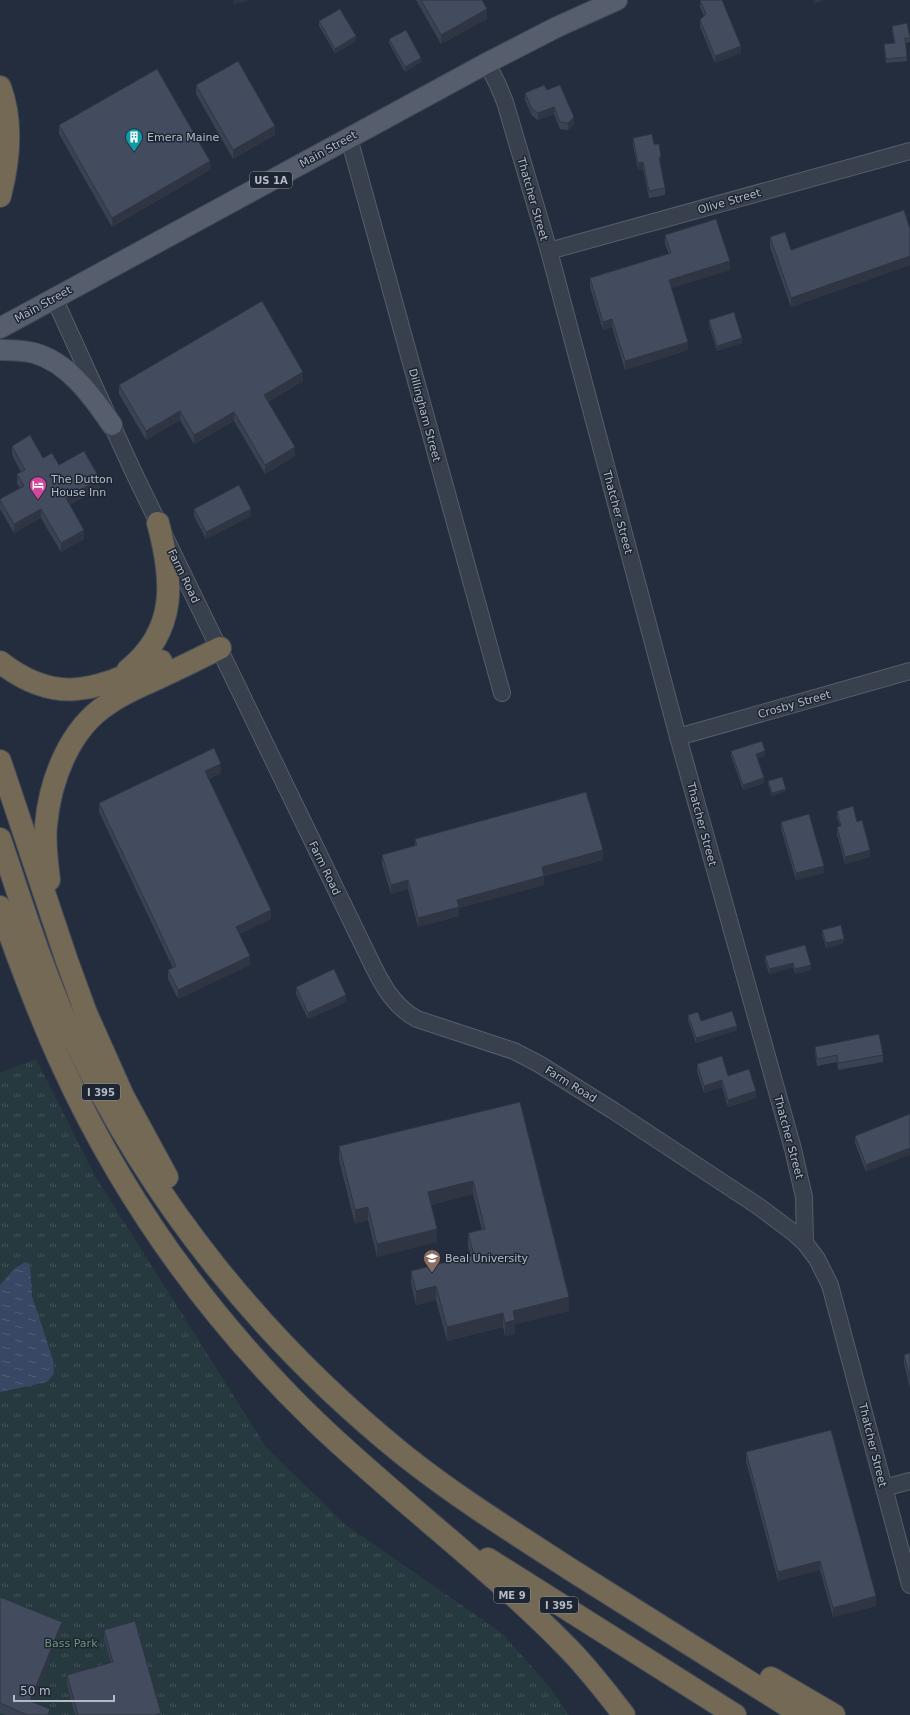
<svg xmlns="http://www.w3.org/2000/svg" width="910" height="1715" viewBox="0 0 910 1715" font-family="'DejaVu Sans',sans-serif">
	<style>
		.grass { fill: url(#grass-tufts) }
		.water { fill: url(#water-ripples) }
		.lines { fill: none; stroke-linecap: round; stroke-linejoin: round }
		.minor-casing { stroke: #565d6b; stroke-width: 18 }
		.major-casing { stroke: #414856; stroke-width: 22 }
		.highway-casing { stroke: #434a58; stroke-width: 24 }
		.minor { stroke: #383f4d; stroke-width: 16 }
		.major { stroke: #565e6d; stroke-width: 20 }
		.highway { stroke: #736955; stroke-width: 22 }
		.wall { fill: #3a4152 }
		.shaded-wall { fill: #2f3542 }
		.building { fill: #434c5f; stroke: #2f3542 }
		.labels { text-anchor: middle; stroke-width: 3; stroke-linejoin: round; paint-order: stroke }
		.shield { fill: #1d2432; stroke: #878d9b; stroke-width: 1 }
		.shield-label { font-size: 10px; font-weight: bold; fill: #b4bac8 }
		.poi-label { font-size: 11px; fill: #b4bac8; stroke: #1d2432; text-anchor: start }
		.street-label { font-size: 11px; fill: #b4bac8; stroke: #1d2432 }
		.park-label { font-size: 11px; fill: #6b9979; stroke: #1d2432 }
	</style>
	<defs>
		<pattern id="grass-tufts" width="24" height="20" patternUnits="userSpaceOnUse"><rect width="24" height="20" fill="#26393e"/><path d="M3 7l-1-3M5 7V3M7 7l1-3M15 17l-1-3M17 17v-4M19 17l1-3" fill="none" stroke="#435458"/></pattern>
		<pattern id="water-ripples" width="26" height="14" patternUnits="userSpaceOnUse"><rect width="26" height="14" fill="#384764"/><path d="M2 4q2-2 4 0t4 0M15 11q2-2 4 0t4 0" fill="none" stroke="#525f79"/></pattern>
	</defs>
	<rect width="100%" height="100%" fill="#242d3d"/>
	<path class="grass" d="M36 1059 95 1176 266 1447 346 1525 503 1634 549 1686 569 1715H0V1073Z"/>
	<path class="water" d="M25 1262 30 1265 32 1296 53 1360 54 1374 47 1382 0 1392V1285L14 1269Z"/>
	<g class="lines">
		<g class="minor-casing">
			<g id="minor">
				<path d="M487 63 498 85 505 102 549 251 678 737 793 1149 804 1197 805 1243"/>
				<path d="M349 138 502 693"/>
				<path d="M549 251 910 151"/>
				<path d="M54 298 133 471 374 968C384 988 396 1008 417 1019L514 1051 539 1064 614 1111 758 1206 794 1233 805 1243 817 1259 830 1285 910 1585"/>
				<path d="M678 737 910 671"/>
				<path d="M884 1488 910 1481"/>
			</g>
		</g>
		<g class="major-casing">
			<g id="major">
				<path d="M0 328 487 63 557 27 617 0"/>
				<path d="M0 350C11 350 23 350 34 353 68 362 93 397 112 425"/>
			</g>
		</g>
		<g class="highway-casing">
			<g id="highway">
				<path d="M0 87C13 122 9 161 0 196"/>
				<path d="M0 662C60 709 99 687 161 661"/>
				<path d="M128 670C178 630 173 579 158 523"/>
				<path d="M0 761 67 961 86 1013 123 1096 167 1177"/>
				<path d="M0 839C23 907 44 976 75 1041 151 1203 266 1344 405 1456 458 1498 516 1534 573 1571 649 1619 726 1667 802 1715"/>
				<path d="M49 880C47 862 44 843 46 825 50 781 69 729 108 704 122 694 138 687 154 680 176 670 198 659 220 648"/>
				<path d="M0 907C19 961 39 1015 63 1067 124 1200 210 1319 315 1421 396 1499 488 1566 567 1647 588 1668 606 1692 624 1715"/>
				<path d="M488 1559 735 1715"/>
				<path d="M771 1678 834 1715"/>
			</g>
		</g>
		<use href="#minor" class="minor"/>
		<use href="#major" class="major"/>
		<use href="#highway" class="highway"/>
	</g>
	<g class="wall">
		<path d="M416 0H482L487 19 441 44Z"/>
		<path d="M700 0 741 53 715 63 700 27V20L704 16 700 7Z"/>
		<path d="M319 21 356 41 335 53 319 26Z"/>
		<path d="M892 26 910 38V42L906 43 907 61 886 63 884 44 894 43 892 31Z"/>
		<path d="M389 39 421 62 405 72 389 43Z"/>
		<path d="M196 85 275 135 233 159 196 94Z"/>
		<path d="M547 90 574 124 568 130 560 129 554 114 538 120 532 116 525 100V93Z"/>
		<path d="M59 125 210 170 112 227 59 134Z"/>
		<path d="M633 138 654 144 661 164H660L665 188V195L649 198 643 169 638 170 633 145Z"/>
		<path d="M910 229V265L791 307 770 247V237L791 250Z"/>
		<path d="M665 235 730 270 671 288 688 350 625 370 612 327 603 330 590 287V278L669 254 665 244Z"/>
		<path d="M709 320 742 343 717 351 709 325Z"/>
		<path d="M303 381 268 402 295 456 265 474 234 421 194 444 180 420 146 440 119 394V385Z"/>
		<path d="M12 446 43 458 59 465 100 488 70 505 84 539 61 552 41 518 14 533 0 509V499L20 488 17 484V474L21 472 12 455Z"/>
		<path d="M194 509 251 516 206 539 194 516Z"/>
		<path d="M731 751 765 756 757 758 764 783 743 790 731 756Z"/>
		<path d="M221 773 209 779 271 919 239 934 250 965 178 999 168 979V970L173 968 99 812V803Z"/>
		<path d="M768 781 786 791 772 796 768 784Z"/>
		<path d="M837 811 870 857 845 864 837 834V827L840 826 837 818Z"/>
		<path d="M781 822 824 873 796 880 781 829Z"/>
		<path d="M415 839 603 860 544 876V885L459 908V916L418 927 408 889 391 894 382 864V855L415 846Z"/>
		<path d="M822 930 844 943 826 948 822 935Z"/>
		<path d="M805 945 811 970 795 974 793 967 769 974 765 961V956Z"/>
		<path d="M296 987 346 1002 308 1019 296 994Z"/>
		<path d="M688 1015 701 1021 737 1030 696 1043 688 1020Z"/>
		<path d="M815 1047 883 1055V1062L838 1070 837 1062 817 1066 815 1053Z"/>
		<path d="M697 1064 728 1076 756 1098 728 1107 722 1087 704 1093 697 1071Z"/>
		<path d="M520 1102 569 1311 515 1324V1334L505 1336 503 1327 447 1341 436 1300 416 1305 411 1284V1271L471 1256 468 1247V1233L482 1230 473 1194 431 1205 437 1242 377 1257 368 1220 355 1224 339 1160V1146Z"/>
		<path d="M910 1114 866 1172 855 1143V1136Z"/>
		<path d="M910 1353V1388L904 1364V1355Z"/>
		<path d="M746 1452 876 1606 833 1617 820 1570 778 1581 746 1461Z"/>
		<path d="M0 1597 62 1631 33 1702 50 1715H6L0 1713Z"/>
		<path d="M104 1630 161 1715H75L67 1685V1675L111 1663 104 1639Z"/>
	</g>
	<g class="shaded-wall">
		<path d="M234 0H250L234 4Z"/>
		<path d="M814 0H824L814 4Z"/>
		<path d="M487 9V19L441 44V35Z"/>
		<path d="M356 36V41L335 53V49Z"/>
		<path d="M741 46V53L715 63V56Z"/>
		<path d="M421 58V62L405 72V67Z"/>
		<path d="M554 107V114L538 120V113Z"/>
		<path d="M574 117V124L568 130V123Z"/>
		<path d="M275 126V135L233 159V150Z"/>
		<rect x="659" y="157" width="2" height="7"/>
		<path d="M210 161V170L112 227V218Z"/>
		<path d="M643 162V169L638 170V163Z"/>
		<path d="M910 256V265L791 307V298Z"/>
		<path d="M730 261V270L669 289V280Z"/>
		<path d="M612 319V327L603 330V322Z"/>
		<path d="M742 338V343L717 351V346Z"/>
		<path d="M688 342V350L625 370V361Z"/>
		<path d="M303 372V381L264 404V395Z"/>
		<path d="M180 411V420L146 440V431Z"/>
		<path d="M234 412V421L194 444V435Z"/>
		<path d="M295 447V456L265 474V465Z"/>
		<path d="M100 479V488L66 507V498Z"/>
		<path d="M41 509V518L14 533V524Z"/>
		<path d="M251 509V516L206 539V532Z"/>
		<path d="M84 530V539L61 552V543Z"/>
		<path d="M765 751V756L756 759V754Z"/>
		<path d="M221 764V773L205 780V771Z"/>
		<path d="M764 778V783L743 790V785Z"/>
		<path d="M786 789V791L772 796V793Z"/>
		<path d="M603 850V860L542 876V867Z"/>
		<path d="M870 850V857L845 864V857Z"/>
		<path d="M824 866V873L796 880V873Z"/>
		<path d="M544 876V885L459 908V916L418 927V918L457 900Z"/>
		<path d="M408 880V889L391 894V885Z"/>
		<path d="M271 910V919L236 936V927Z"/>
		<path d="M844 939V943L826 948V943Z"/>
		<path d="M250 956V965L178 999V990Z"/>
		<path d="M793 963V967L769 974V969Z"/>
		<path d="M811 965V970L795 974V969Z"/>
		<path d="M346 995V1002L308 1019V1013Z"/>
		<path d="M737 1026V1030L696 1043V1038Z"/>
		<path d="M722 1080V1087L704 1093V1086Z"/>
		<path d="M756 1091V1098L728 1107V1100Z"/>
		<path d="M910 1148V1155L866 1172V1165Z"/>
		<path d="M473 1181V1194L428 1206V1192Z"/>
		<path d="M368 1207V1220L355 1224V1210Z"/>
		<path d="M437 1229V1242L377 1257V1244Z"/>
		<path d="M436 1286V1300L416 1305V1291Z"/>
		<path d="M569 1297V1311L515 1324V1334L505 1336V1323L513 1311Z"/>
		<path d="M503 1313V1327L447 1341V1327Z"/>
		<path d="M820 1561V1570L778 1581V1572Z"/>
		<path d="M876 1596V1606L833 1617V1608Z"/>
		<path d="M62 1622V1631L30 1710V1701Z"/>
	</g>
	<g class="building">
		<path d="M421 0H482L487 9 441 35Z"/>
		<path d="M700 0H722L741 46 715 56 700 20 706 14Z"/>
		<path d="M340 9 356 36 335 49 319 21Z"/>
		<path d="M907 23 910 38H905L907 57 886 59 884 44 895 43 892 26Z"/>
		<path d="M406 30 421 58 405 67 389 39Z"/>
		<path d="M238 61 275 126 233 150 196 85Z"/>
		<path d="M157 69 210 161 112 218 59 125Z"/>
		<path d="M544 85 547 90 560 85 574 117 568 123 560 122 554 107 538 113 532 109 525 93Z"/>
		<path d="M652 134 654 144H659L661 157H659L665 188 649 191 643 162 638 163 633 138Z"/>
		<path d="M904 210 910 229V256L791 298 770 237 785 232 791 250Z"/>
		<path d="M716 219 730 261 669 280 688 342 625 361 612 319 603 322 590 278 671 253 665 235Z"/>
		<path d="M262 301 303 372 264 395 295 447 265 465 234 412 194 435 180 411 146 431 119 385Z"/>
		<path d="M734 312 742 338 717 346 709 320Z"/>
		<path d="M30 435 43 458 52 453 59 465 84 451 100 479 66 498 84 530 61 543 41 509 14 524 0 500V499L24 486 17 474 25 470 12 446Z"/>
		<path d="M239 485 251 509 206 532 194 509Z"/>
		<path d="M762 741 765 751 756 754 764 778 743 785 731 751Z"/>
		<path d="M214 748 221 764 205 771 271 910 236 927 250 956 178 990 168 970 176 966 99 803Z"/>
		<path d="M782 777 786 789 772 793 768 781Z"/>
		<path d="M586 792 603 850 542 867 544 876 457 900 459 907 418 918 408 880 391 885 382 855 417 845 415 839Z"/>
		<path d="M853 806 857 822 862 820 870 850 845 857 837 827 841 826 837 811Z"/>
		<path d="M809 814 824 866 796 873 781 822Z"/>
		<path d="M841 925 844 939 826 943 822 930Z"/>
		<path d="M805 945 811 965 795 969 793 963 769 969 765 956Z"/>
		<path d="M334 969 346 995 308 1013 296 987Z"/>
		<path d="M732 1011 737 1026 696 1038 688 1015 698 1012 701 1021Z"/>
		<path d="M879 1034 883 1055 838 1063 837 1055 817 1059 815 1047Z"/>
		<path d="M722 1056 728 1076 749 1069 756 1091 728 1100 722 1080 704 1086 697 1064Z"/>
		<path d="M520 1102 569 1297 513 1311 515 1320 505 1323 503 1313 447 1327 436 1286 416 1291 411 1271 474 1255 468 1233 485 1229 473 1181 428 1192 437 1229 377 1244 368 1207 355 1210 339 1146Z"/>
		<path d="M910 1114V1148L866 1165 855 1136Z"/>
		<path d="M910 1353V1379L904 1355Z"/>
		<path d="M831 1430 876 1596 833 1608 820 1561 778 1572 746 1452Z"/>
		<path d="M0 1597 62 1622 30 1701 50 1709 48 1715H27L0 1703Z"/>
		<path d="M135 1621 161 1713 155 1715H78L67 1675 113 1662 104 1630Z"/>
	</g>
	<defs>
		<g id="building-pin" transform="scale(0.9)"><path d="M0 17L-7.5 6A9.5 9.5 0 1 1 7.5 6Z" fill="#0f9aa8" stroke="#1d2432"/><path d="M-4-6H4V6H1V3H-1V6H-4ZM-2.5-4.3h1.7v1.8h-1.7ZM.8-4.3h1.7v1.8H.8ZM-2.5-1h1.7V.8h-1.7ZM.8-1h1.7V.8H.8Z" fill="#fff"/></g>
		<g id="hotel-pin" transform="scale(0.9)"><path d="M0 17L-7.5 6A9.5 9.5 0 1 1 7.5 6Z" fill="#d1479c" stroke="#1d2432"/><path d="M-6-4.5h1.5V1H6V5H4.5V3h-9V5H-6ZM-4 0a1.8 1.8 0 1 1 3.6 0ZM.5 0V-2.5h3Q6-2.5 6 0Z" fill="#fff"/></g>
		<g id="university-pin" transform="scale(0.9)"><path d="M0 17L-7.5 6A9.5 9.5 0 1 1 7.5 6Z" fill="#8d6e63" stroke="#1d2432"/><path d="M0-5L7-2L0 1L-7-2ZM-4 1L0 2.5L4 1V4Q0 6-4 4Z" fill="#fff"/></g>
	</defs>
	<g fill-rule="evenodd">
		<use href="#building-pin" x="134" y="137"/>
		<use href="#hotel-pin" x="38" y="485"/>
		<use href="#university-pin" x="432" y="1258"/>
	</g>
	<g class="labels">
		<g class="shield">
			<rect x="250" y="172" width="42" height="16" rx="3"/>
			<rect x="82" y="1084" width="38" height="16" rx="3"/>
			<rect x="494" y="1587" width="36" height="16" rx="3"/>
			<rect x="540" y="1597" width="38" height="16" rx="3"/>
		</g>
		<g class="shield-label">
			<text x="271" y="184">US 1A</text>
			<text x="101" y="1096">I 395</text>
			<text x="512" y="1599">ME 9</text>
			<text x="559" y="1609">I 395</text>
		</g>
		<g class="poi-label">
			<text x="147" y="141">Emera Maine</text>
			<text x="51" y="483">The Dutton<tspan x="51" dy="13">House Inn</tspan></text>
			<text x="445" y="1262">Beal University</text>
		</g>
		<g class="street-label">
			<text transform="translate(328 149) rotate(-29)" y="4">Main Street</text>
			<text transform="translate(533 199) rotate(74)" y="4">Thatcher Street</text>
			<text transform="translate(729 201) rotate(-16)" y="4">Olive Street</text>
			<text transform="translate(43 304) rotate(-29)" y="4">Main Street</text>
			<text transform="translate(425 415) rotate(75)" y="4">Dillingham Street</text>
			<text transform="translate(618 512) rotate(75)" y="4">Thatcher Street</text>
			<text transform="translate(184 576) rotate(64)" y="4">Farm Road</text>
			<text transform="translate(794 704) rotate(-16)" y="4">Crosby Street</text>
			<text transform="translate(702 824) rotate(75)" y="4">Thatcher Street</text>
			<text transform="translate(325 868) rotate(64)" y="4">Farm Road</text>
			<text transform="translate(571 1084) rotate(32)" y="4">Farm Road</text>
			<text transform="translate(789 1137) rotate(75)" y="4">Thatcher Street</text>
			<text transform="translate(873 1445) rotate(76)" y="4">Thatcher Street</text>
		</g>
		<g class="park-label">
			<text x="71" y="1647">Bass Park</text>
		</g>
	</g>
	<path d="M14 1695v6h100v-6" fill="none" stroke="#b4bac8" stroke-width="2"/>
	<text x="20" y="1695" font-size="12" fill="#b4bac8" stroke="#1d2432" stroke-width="3" paint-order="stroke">50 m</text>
</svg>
